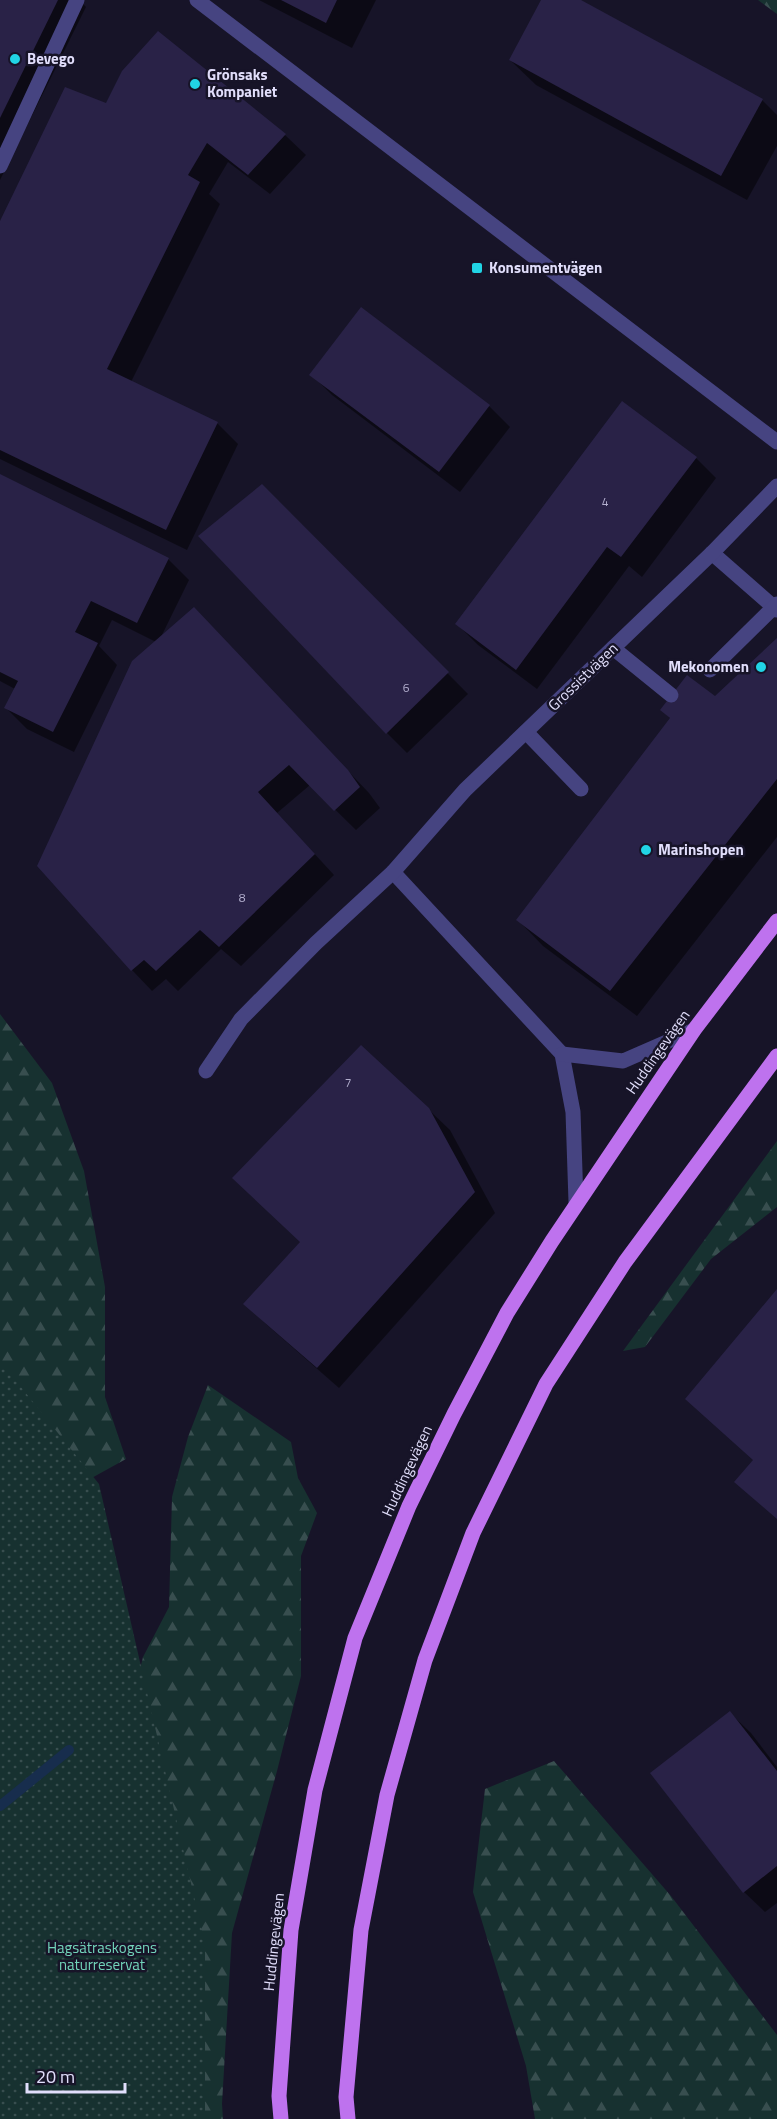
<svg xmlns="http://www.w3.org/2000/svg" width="777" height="2119" viewBox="0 0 777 2119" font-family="'Titillium Web',sans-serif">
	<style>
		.forest { fill: url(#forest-firs) }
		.park { fill: url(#park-dots) }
		.shadow { fill: #0007 }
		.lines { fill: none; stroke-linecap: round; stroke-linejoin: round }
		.stream { stroke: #172d4d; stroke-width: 10 }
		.building { fill: #292247 }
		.service { stroke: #464481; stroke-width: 15 }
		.minor { stroke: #464481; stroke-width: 15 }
		.primary { stroke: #be72ee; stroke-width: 15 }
		.poi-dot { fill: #21d4e5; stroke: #171428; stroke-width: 2 }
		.labels { text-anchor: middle; stroke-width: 5; stroke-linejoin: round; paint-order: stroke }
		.number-label { font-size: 12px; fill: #b3afce }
		.poi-label { font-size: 15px; font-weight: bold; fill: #e1defb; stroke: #171428; text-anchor: start }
		.street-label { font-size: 15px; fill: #e1defb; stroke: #171428 }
		.park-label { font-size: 15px; fill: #72d4ba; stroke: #171428 }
	</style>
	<defs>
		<pattern id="forest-firs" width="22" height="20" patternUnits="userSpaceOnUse" patternTransform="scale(1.5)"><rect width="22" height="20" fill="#173130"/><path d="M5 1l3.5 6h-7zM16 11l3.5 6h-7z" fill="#384e4f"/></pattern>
		<pattern id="park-dots" width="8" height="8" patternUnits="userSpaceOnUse" patternTransform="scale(1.5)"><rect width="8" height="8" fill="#173130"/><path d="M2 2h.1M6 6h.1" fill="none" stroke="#384e4f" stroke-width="1.8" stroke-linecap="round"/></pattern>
	</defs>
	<rect width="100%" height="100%" fill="#171428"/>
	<g class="forest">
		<path d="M758 0H777V14Z"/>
		<path d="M0 1014 52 1083 84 1171 105 1287V1397L126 1459 88 1480 0 1512Z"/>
		<path d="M777 1141V1207L711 1259 645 1347 623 1351Z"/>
		<path d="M208 1385 291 1442 298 1478 317 1513 301 1556V1676L277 1771 232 1933 222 2104 223 2119H0V1758L122 1743 143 1657 169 1607 172 1497 188 1437Z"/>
		<path d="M554 1761 671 1896 777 2035V2119H535L526 2066 473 1892 485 1789Z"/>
	</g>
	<path class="park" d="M0 1361 99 1484 205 1944V2119H0Z"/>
	<g class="shadow">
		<path d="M0 0H79L86 7 0 180Z"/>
		<path d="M259 0H376L352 48Z"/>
		<path d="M543 0H578L762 100 777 115V146L747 200 536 85 510 60Z"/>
		<path d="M158 33 285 135 306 155 270 194 228 162 209 194 220 204 131 382 218 424 238 444 187 550 0 459V224L106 105Z"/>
		<path d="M311 374 489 406 510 427 460 492 332 395Z"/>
		<path d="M696 458 716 478 642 577 629 566 537 689 478 645 457 624Z"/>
		<path d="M0 476 168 559 189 580 160 639 214 630 369 793 380 808 356 830 310 785 277 813 334 875 241 966 221 949 178 991 166 979 152 991 132 970 156 642 112 620 99 646 117 665 74 752 27 729 6 708 15 689 0 681Z"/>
		<path d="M262 486 468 694 407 753 387 733Z"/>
		<path d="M777 640V837L637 1016 543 946 518 920 671 719 662 710 715 698Z"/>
		<path d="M428 1109 450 1130 495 1213 339 1388 266 1324 246 1304Z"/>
		<path d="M730 1713 751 1733 777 1767V1903L765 1912 744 1892Z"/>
	</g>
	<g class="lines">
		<path class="stream" d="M0 1806 69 1750"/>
	</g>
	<g class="building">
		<path d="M0 0H58L0 118Z"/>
		<path d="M281 0H337L326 23Z"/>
		<path d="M541 0H581L763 99 721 176 509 60Z"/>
		<path d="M158 31 286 134 248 175 207 143 188 175 200 182 107 369 218 422 166 530 0 450V221L65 87 106 103 122 71Z"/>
		<path d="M361 307 490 405 439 472 309 375Z"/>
		<path d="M622 401 697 457 621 557 607 547 516 670 455 624Z"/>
		<path d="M0 474 169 558 137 623 91 601 75 632 98 643 53 732 4 708 18 681 0 672Z"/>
		<path d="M262 484 449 672 386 734 198 536Z"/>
		<path d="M194 607 348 770 360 787 334 811 289 765 258 792 315 854 219 947 200 930 156 971 144 960 131 971 37 866 132 661Z"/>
		<path d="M777 638V779L610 991 516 920 670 718 660 710 687 675 715 696Z"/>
		<path d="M361 1045 429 1108 475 1192 317 1368 243 1304 300 1242 232 1178Z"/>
		<path d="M777 1289V1519L734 1482 753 1460 685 1399Z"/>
		<path d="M730 1711 777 1771V1866L743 1893 650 1773Z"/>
	</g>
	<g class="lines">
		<g class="service">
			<path d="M712 553 777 610"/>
			<path d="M613 648 671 695"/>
			<path d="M710 670 777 604"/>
			<path d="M526 732 581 789"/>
		</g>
		<g class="minor">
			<path d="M197 0 777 442"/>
			<path d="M0 166 77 0"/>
			<path d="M393 872 562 1054 573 1112 576 1202"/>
			<path d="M562 1054 623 1061 694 1030"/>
			<path d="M206 1071 241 1019 316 943 393 872 465 790 712 553 777 486"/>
		</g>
		<g class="primary">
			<path d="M281 2119 279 2096 291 1930 315 1790 355 1638 409 1506 454 1414 507 1313 552 1241 694 1030 777 921"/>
			<path d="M348 2119 346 2097 361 1930 387 1795 425 1660 473 1533 546 1384 625 1262 777 1056"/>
		</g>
	</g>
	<g class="poi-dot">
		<circle cx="15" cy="59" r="6"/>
		<circle cx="195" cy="84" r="6"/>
		<rect x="471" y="262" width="12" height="12" rx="3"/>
		<circle cx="761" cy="667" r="6"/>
		<circle cx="646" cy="850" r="6"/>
	</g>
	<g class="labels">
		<g class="number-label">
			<text x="605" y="506">4</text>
			<text x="406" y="692">6</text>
			<text x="242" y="902">8</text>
			<text x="348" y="1087">7</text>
		</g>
		<g class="poi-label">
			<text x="27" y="64">Bevego</text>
			<text x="207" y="80">Grönsaks<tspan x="207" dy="17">Kompaniet</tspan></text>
			<text x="489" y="273">Konsumentvägen</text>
			<text x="749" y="672" text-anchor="end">Mekonomen</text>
			<text x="658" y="855">Marinshopen</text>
		</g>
		<g class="street-label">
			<text transform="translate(583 677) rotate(-44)" y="5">Grossistvägen</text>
			<text transform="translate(658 1052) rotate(-55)" y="5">Huddingevägen</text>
			<text transform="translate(407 1471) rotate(-65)" y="5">Huddingevägen</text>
			<text transform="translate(274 1942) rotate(-84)" y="5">Huddingevägen</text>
		</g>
		<g class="park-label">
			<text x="102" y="1953">Hagsätraskogens<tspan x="102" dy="17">naturreservat</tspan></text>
		</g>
	</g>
	<path d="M27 2083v9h98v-9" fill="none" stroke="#e1defb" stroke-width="3"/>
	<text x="36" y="2083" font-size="18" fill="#e1defb" stroke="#171428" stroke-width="4.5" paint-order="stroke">20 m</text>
</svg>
